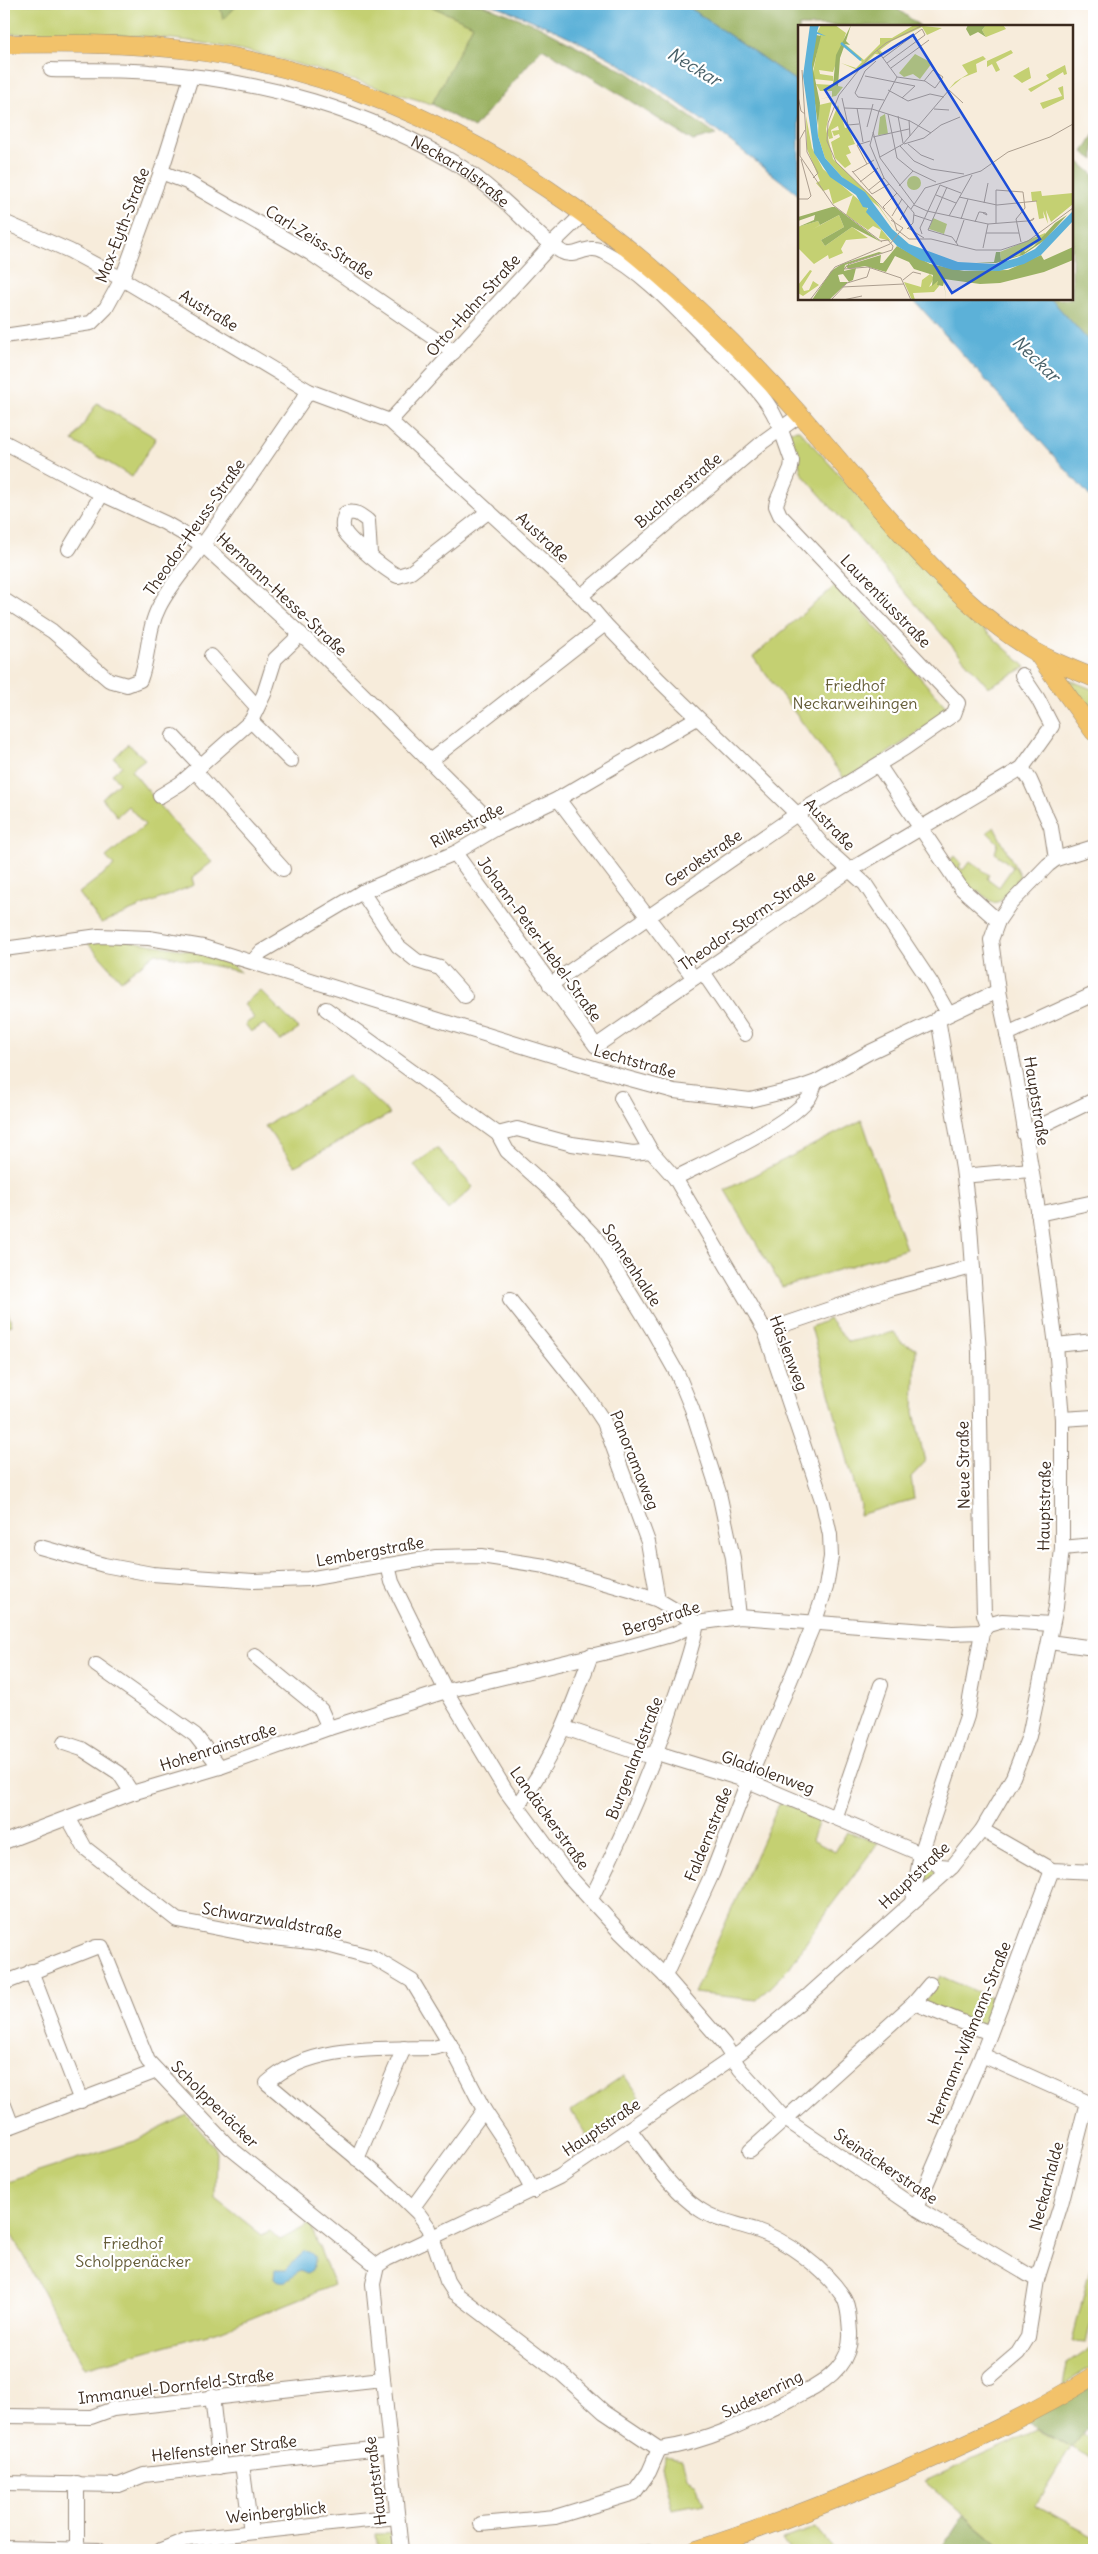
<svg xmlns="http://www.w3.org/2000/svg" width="1098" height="2554" viewBox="0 0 1098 2554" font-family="Delius,sans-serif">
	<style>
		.green { fill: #c4d072; stroke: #807d48 }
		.forest { fill: #9bb264; stroke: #6b6e41 }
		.water { fill: #5cb1d8; stroke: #4c6e7b }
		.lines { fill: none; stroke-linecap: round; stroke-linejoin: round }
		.minor-casing { stroke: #998b7c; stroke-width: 16 }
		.major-casing { stroke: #998b7c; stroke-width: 19 }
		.minor { stroke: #fff; stroke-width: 14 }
		.major { stroke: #f2c26a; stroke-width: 18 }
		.labels { text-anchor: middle; stroke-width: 4.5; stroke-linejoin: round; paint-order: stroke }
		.street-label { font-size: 16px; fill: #3b2a1e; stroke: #fff }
		.park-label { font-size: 16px; fill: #645c37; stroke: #fff }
		.water-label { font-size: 18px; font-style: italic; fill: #486068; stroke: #fff }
		.inset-river { fill: none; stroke: #5cb1d8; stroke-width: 2.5 }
		.inset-road { fill: none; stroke: #ac9e8f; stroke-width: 1 }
		.view { fill: #1d4ed8; fill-opacity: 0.15; stroke: #1d4ed8; stroke-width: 2.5 }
		.inset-edge { fill: none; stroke: #3b2a1e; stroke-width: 2.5 }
	</style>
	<rect width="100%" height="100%" fill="#fff"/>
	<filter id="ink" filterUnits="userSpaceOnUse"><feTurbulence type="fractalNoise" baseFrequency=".02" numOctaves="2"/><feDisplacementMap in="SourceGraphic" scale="10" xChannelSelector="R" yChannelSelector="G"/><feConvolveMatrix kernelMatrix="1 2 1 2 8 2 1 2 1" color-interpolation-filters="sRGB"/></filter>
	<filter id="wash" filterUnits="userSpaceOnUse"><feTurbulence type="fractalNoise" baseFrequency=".0096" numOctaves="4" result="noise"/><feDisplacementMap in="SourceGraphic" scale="20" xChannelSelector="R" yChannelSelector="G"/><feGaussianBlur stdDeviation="1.12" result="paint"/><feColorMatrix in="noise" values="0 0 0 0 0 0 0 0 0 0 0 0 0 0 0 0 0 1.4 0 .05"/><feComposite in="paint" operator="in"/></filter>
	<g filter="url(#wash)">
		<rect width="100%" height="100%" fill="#f7ecdb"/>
		<g class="green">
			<path d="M4 4H220L223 20 238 4H426L474 25 432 104C370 86 308 65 246 51 167 33 84 33 4 34Z"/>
			<path d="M97 403 156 438 132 477 73 441Z"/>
			<path d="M799 430 959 607 1026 667 988 687 802 474 789 431Z"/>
			<path d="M837 584 950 711 846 781 753 657Z"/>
			<path d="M1058 675 1094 690V716Z"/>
			<path d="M128 744 145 759 131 770 177 826 212 862 192 878 194 885 101 923 79 893 114 866 106 857 145 825 128 806 117 816 102 798 119 782 112 774 122 766 114 758Z"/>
			<path d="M994 827 1020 876 1000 901 994 903 977 891 975 893 953 870 950 860 954 856 961 864 959 867 963 870 970 861 989 875 987 878 999 887 1013 867 995 853 998 843 987 832Z"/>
			<path d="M85 940H125L222 956 241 972 156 953 121 980Z"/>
			<path d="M260 990 299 1029 280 1041 264 1024 251 1032 245 1024 254 1018 244 1004Z"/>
			<path d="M348 1076 390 1114 295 1166 265 1126Z"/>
			<path d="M862 1120 906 1249 782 1287 725 1190Z"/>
			<path d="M437 1148 473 1187 448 1210 414 1165Z"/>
			<path d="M4 1300 12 1325 4 1327Z"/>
			<path d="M829 1319 848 1342 894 1332 902 1343 916 1348 914 1412 925 1462 911 1477 914 1499 859 1515 860 1505 811 1327Z"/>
			<path d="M780 1802 820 1818 812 1840 835 1852 847 1832 878 1843 830 1907 789 1968 757 2000 694 1993Z"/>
			<path d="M922 1862 937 1871 920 1887Z"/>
			<path d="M940 1976 997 2000 985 2024H981L924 2003Z"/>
			<path d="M624 2075 643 2103 589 2139 571 2111Z"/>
			<path d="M187 2115 216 2149 215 2198 262 2235 270 2231 280 2240 310 2224 334 2285 222 2330 85 2368 4 2221V2183L135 2141Z"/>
			<path d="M1094 2254V2314L1086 2342 1072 2341Z"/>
			<path d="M1094 2345V2366L1063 2386 1067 2364Z"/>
			<path d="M1038 2430 1071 2447 1082 2433 1094 2440V2459L1071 2447 1036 2505 1094 2536V2550H1005L925 2481Z"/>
			<path d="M665 2456 682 2459 687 2476 696 2485 704 2503 672 2509 661 2467Z"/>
			<path d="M816 2528 834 2550H790L782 2539Z"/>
			<path d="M403 2533 406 2550H378L376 2534Z"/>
			<path d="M648 2544 659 2550H622Z"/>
		</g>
		<g class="forest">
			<path d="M220 4H238L223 20Z"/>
			<path d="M426 4H481L537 25 628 73 716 135 693 141 613 90 542 48 474 128 432 104 473 25Z"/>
			<path d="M684 4H891L920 26H799V83Z"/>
			<path d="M1094 134V160L1083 152Z"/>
			<path d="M1072 156 1094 175V347L1051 299H1072Z"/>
			<path d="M1094 2382V2420L1071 2447 1024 2421Z"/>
			<path d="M963 2515 1005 2550H940Z"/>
		</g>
		<g class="water">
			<path d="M491 4H684L799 83V195C744 152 688 107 628 69 585 42 539 22 491 4Z"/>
			<path d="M913 299H1051L1094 347V501Z"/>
			<path d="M304 2251C319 2252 317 2268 307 2274L300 2271C291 2276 286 2287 274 2278L275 2270H286Z"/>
		</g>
	</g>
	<g filter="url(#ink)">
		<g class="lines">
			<g class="minor-casing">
				<g id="minor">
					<path id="s1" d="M51 70C84 71 117 69 149 72 259 79 369 110 463 168 485 183 505 201 524 220 536 231 547 244 562 252 576 260 587 242 604 252 645 273 677 310 709 342 729 361 751 380 767 403 779 420 785 442 792 461L791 468 777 501 776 506 780 515 958 703 954 714 905 748 797 814 550 985"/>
					<path d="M161 172 187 182 310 253 454 352"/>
					<path d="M4 222 70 251 122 279 309 391 390 421 581 596 605 624 659 680 797 814 825 848 865 884 931 983 948 1013"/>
					<path d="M4 336 91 323 106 308 122 279 161 172 191 77"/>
					<path d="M390 421 552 244 584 213"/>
					<path d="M4 442 102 494 165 523 203 545 322 654 497 828"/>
					<path d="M69 549 102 494"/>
					<path d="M370 554 368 521C360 515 356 511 346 513 343 519 341 526 345 532 351 542 388 572 398 576L411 572 489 511"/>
					<path d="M581 596 764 441 800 415"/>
					<path d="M4 600 52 631 109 680 127 685 140 680C149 657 147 630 159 607 171 583 190 564 205 542 240 492 275 441 309 391"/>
					<path d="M211 656 257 707"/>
					<path d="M251 721 291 761"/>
					<path d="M173 736 201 766"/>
					<path d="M431 760 605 624"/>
					<path d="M879 766 961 888 998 921"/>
					<path d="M1022 768 1030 780 1051 827 1056 859"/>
					<path d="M195 771 283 869"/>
					<path d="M160 796 181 783 251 721 264 694 275 659 301 634"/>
					<path d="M558 799 694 978"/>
					<path d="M455 853 596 1046 850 870 1022 768 1052 726 1038 699 1022 675"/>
					<path d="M362 892 398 946 417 961 440 968 465 996"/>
					<path d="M4 949 99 936 149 938 203 947 623 1077 674 1091 750 1100 799 1088 816 1082 870 1052 998 991"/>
					<path d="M253 961 261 952 362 892 455 853 497 828 558 799 697 718"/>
					<path d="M703 972 745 1034"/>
					<path d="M326 1009 498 1134 507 1151 548 1188 596 1238 652 1329 678 1375 692 1409 719 1493 733 1558 739 1617"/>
					<path d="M938 1018 963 1169 970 1226 979 1352 982 1546 984 1614 988 1625"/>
					<path d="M1007 1034 1094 994"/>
					<path d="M621 1098 651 1151 675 1178 765 1331 823 1503 830 1535 831 1557 826 1587 815 1621 748 1781 712 1874 665 1976"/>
					<path d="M498 1134 517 1129 572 1144 633 1153 651 1151"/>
					<path d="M1024 1134 1094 1100"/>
					<path d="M973 1175 1031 1170"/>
					<path d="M675 1178C709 1161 785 1127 808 1099 812 1095 813 1087 816 1082"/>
					<path d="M1038 1214 1094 1202"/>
					<path d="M510 1300 586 1395 604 1422 648 1542 658 1600"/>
					<path d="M765 1331 889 1289 972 1267"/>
					<path d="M1056 1345 1094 1341"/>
					<path d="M1062 1419 1094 1417"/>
					<path d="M40 1547 104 1565 152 1574 253 1581 308 1579 436 1557 481 1556 545 1566 630 1590 658 1600 697 1623"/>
					<path d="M1062 1548 1094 1545"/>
					<path d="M388 1565 392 1582 446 1691 506 1791 568 1875 621 1933 665 1976 724 2044 740 2069 785 2119 916 2208 1037 2280"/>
					<path d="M988 1625 1002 1621 1052 1624"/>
					<path d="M1049 1642 1094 1648"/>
					<path d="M255 1656 321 1710 329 1728"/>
					<path d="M96 1665 195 1735 220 1767"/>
					<path d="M565 1728 645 1755 657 1753 748 1781 921 1854 940 1866 952 1867"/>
					<path d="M64 1743 82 1749 119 1773 132 1793"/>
					<path d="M518 1805C554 1758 571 1710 591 1655"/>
					<path d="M836 1816 881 1685"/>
					<path d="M69 1819 85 1848 177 1920 264 1937 320 1943 372 1957 412 1981 450 2044 484 2110 510 2149 533 2191"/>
					<path d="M982 1830 1052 1870 1094 1872"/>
					<path d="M4 1842 132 1793 220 1767 329 1728 446 1691 628 1647 674 1634 697 1623 739 1617 952 1633 982 1632"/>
					<path d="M591 1899C623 1835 651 1771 673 1703 682 1677 692 1651 697 1623"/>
					<path d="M912 1902 921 1854 967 1716 982 1632 987 1626"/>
					<path d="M31 1971 81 2101"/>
					<path d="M4 1983 96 1947H102L148 2061 229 2147 377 2266"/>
					<path d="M914 2003 990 2033"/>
					<path d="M450 2044 433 2048C379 2049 309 2044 267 2083L389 2185 418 2213 429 2228 447 2281 454 2292 563 2375 604 2412 659 2449C712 2442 756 2417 803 2393 828 2381 852 2363 850 2332 849 2321 849 2304 842 2295 824 2268 786 2240 756 2230 736 2223 716 2221 699 2209 669 2189 651 2157 629 2129"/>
					<path d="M982 2055 1087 2102 1061 2204 1037 2280 1028 2337 1018 2353 990 2377"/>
					<path d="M4 2105 12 2126 157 2071"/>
					<path d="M750 2151 914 2003 930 1984"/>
					<path d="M357 2159 404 2048"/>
					<path d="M413 2207 484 2110"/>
					<path d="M916 2208 982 2055 1052 1870"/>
					<path d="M212 2396 220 2467"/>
					<path d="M4 2416 91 2417 113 2409 382 2379"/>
					<path d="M242 2464 251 2532"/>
					<path d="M4 2483 119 2485 144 2475 389 2447"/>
					<path d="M481 2524 555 2517 634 2493 649 2472 659 2449"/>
					<path d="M4 2548 99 2550"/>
					<path d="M77 2549V2483"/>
					<path d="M161 2550 188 2539 397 2517"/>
					<path d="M401 2550 373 2284 377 2266 387 2259 559 2177 741 2052 810 1994 952 1867 982 1830 1013 1777 1029 1736 1056 1607 1062 1548V1419L1056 1345 1038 1210 1016 1076 998 991 991 940 998 921 1009 905 1048 865 1056 859 1094 847"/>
				</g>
			</g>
			<g class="major-casing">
				<g id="major">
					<path d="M4 44C81 43 158 43 234 57 466 102 649 244 803 418 868 492 940 591 1023 644 1045 659 1070 668 1094 678"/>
					<path d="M1037 653 1094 732"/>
					<path d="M696 2550C766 2528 833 2501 901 2472 967 2444 1033 2414 1094 2376"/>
				</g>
			</g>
			<use href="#minor" class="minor"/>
			<use href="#major" class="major"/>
		</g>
	</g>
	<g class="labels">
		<g class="street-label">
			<text dy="6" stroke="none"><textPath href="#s1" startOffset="429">Neckartalstraße</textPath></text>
			<text transform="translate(122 225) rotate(-69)" y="6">Max-Eyth-Straße</text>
			<text transform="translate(320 242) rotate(32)" y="6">Carl-Zeiss-Straße</text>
			<text transform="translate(473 305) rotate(-48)" y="6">Otto-Hahn-Straße</text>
			<text transform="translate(209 310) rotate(31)" y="6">Austraße</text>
			<text transform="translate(678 490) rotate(-40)" y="6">Buchnerstraße</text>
			<text transform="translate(194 527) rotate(-55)" y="6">Theodor-Heuss-Straße</text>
			<text transform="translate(543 537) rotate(43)" y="6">Austraße</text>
			<text transform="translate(282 594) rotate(43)" y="6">Hermann-Hesse-Straße</text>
			<text transform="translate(886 601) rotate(46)" y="6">Laurentiusstraße</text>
			<text transform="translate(830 824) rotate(46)" y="6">Austraße</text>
			<text transform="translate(467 825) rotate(-27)" y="6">Rilkestraße</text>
			<text transform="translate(703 858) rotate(-34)" y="6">Gerokstraße</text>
			<text transform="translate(747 920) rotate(-35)" y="6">Theodor-Storm-Straße</text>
			<text transform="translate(540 939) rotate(54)" y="6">Johann-Peter-Hebel-Straße</text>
			<text transform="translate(635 1061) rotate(16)" y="6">Lechtstraße</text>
			<text transform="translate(1037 1101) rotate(81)" y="6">Hauptstraße</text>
			<text transform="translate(632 1265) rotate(57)" y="6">Sonnenhalde</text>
			<text transform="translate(789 1353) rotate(69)" y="6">Häslenweg</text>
			<text transform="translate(635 1460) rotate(68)" y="6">Panoramaweg</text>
			<text transform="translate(963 1465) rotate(-91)" y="6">Neue Straße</text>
			<text transform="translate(1044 1506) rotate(-89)" y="6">Hauptstraße</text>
			<text transform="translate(370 1551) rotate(-10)" y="6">Lembergstraße</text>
			<text transform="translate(661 1618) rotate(-18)" y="6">Bergstraße</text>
			<text transform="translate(218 1747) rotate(-18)" y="6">Hohenrainstraße</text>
			<text transform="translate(634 1758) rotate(-69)" y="6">Burgenlandstraße</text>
			<text transform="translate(768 1772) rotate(20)" y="6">Gladiolenweg</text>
			<text transform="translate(550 1818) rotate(54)" y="6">Landäckerstraße</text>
			<text transform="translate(708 1834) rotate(-68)" y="6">Faldernstraße</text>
			<text transform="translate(914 1875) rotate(-43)" y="6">Hauptstraße</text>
			<text transform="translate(272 1920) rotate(10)" y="6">Schwarzwaldstraße</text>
			<text transform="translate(969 2033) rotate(-68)" y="6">Hermann-Wißmann-Straße</text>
			<text transform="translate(215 2104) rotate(45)" y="6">Scholppenäcker</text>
			<text transform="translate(601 2127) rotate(-34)" y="6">Hauptstraße</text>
			<text transform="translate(886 2166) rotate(34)" y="6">Steinäckerstraße</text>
			<text transform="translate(1046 2186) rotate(-75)" y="6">Neckarhalde</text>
			<text transform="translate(176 2386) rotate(-7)" y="6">Immanuel-Dornfeld-Straße</text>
			<text transform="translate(762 2394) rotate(-26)" y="6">Sudetenring</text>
			<text transform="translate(224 2448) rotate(-6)" y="6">Helfensteiner Straße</text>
			<text transform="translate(375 2481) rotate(-97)" y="6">Hauptstraße</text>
			<text transform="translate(276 2512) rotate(-6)" y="6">Weinbergblick</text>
		</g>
		<g class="park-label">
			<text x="855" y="691">Friedhof<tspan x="855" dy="18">Neckarweihingen</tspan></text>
			<text x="133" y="2249">Friedhof<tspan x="133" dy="18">Scholppenäcker</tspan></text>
		</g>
		<g class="water-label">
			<text transform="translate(694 67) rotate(31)" y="6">Neckar</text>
			<text transform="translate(1036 359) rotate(44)" y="6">Neckar</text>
		</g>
	</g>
	<g transform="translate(798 25)">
		<rect width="275" height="275" fill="#f7ecdb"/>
		<path d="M23 0H37L48 8 35 47 21 45 22 49 35 51V56L16 54 15 48 22 10H18H25L19 8ZM116 0 144 3 129 10 124 2 94 16 82 25 86 30 77 29 63 43 57 44 43 38 58 43 64 37 46 21 47 19 66 35 82 19V13H94ZM188 0H205L208 4 188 12 184 5ZM213 25 215 28 198 37 202 45 198 47 194 39 189 42V36ZM117 29 134 38 122 54 115 49 106 52 101 48ZM185 31 188 34 178 39 179 47 164 53 151 64 157 57 170 49 164 40ZM267 40 269 49 266 50 265 47 233 67 230 64 251 54 248 50ZM231 42 233 53 224 58 215 51ZM18 59 35 60 45 62 38 71 21 74 34 72V66H22ZM265 61 266 74 245 84 242 78 264 71 260 63ZM34 77 28 104 35 134 77 175 100 209 81 182 44 152 27 133 20 111 21 80ZM40 80 47 103 50 102 57 119 50 121 53 128 48 130 53 139 47 143 37 133 33 117 42 112 41 109 36 111 34 106 41 105 40 101 33 105 35 113 31 114 29 107ZM87 89 90 109 80 110 82 92ZM8 91 14 123 25 144 69 182 70 188 93 216 81 213 83 205 75 201 70 205 48 190 55 170 35 179 31 164 25 166 18 158 22 156 9 124ZM109 158a7 7 0 1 1 14 0a7 7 0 1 1-14 0ZM243 166 244 171 275 168V179L253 197 248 185 250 199 245 186 246 193 241 194 238 176H234L233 167ZM41 190 46 202 23 215 27 221 54 202 70 213 48 215 43 224 45 228 31 234 30 230 16 239 0 223V202L20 196 22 200 15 204ZM135 193 149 199 146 209 131 204ZM247 208V212L226 227 223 224 222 230 203 235 202 227ZM12 245 14 246 4 262 6 266 11 265 15 256 21 260 5 271 0 268V260ZM132 249 136 253 131 262 140 256 141 261 136 267 115 268 117 275H114L106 257 123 262 124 255Z" fill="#c4d072"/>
		<path d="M53 0 48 16 52 20 47 19 42 33 40 61 35 60 38 30ZM170 0H188L184 5 188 12 180 7 172 11 168 4ZM18 10 23 11 15 44 22 78 20 101 14 56V33ZM34 182H37L83 217 54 202 27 221 23 215 46 202 41 190 22 200 20 196 0 202 16 195 17 190 0 196V192ZM269 190 247 215 225 230 198 238H178L196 237 198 227H202L203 235 222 230 223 223 227 227 236 221 257 198ZM99 221 132 239 166 246 210 245 243 230 246 235 275 222V235L246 247 202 258 182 259 146 254 148 275 146 257 145 261 139 260 140 256 134 261 135 250 116 244 111 237 97 231 88 247 67 241 51 244 47 241 83 230 82 238H85ZM81 227 85 228 47 240 46 246 58 243 55 255 51 257 45 249 40 250 42 257H50L31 275H14L33 246 44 239Z" fill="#9bb264"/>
		<path d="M12 0H21L19 7 28 11 19 9 14 39 20 111 27 133 44 152 67 167 94 204 111 219 160 237 197 239 219 233 237 224 275 186V196L243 230 226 239 201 246 155 245 122 235 99 221 68 187 70 183 65 182 58 170 32 152 16 128 5 51Z" fill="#5cb1d8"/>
		<path class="inset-river" d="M43 18 63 35"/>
		<path class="inset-road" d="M79 25 99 52M85 33 124 4 127 10 89 38M78 36 67 46 57 68 60 72 86 75M93 43 131 15M4 45 9 127 20 148 15 153M67 51 117 61 104 73M99 52 81 86 72 120 86 153 116 188 115 198 109 204M99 52 127 56 137 63 145 52 135 45 126 56M90 65 110 76 132 69 146 72M0 71 3 86 7 89M44 73 50 100 61 99M46 83 74 84 112 96 133 108M59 83 65 117M136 84 151 85M90 89 99 133 115 146 138 157M100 91 105 118M111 95 112 111M69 102 75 79M75 107 82 133 116 179M75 112 111 104M106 119 126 113 143 100 162 92M110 119 123 130 136 135M102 121 116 136 133 144 166 149M2 131 35 180 84 217M2 131V114L7 105M82 132 105 119 151 65 165 78M69 139 59 120 72 116M54 146 74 169 91 159M55 147 76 135M62 157 80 143M101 161 115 146M149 162 130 205 154 212 160 220M71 165 86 153M138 170 158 178M161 172 199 180 239 176M0 174H10L13 171 3 134M186 178 190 158M116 180 129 186 190 199 229 196 235 195 236 193 232 196M87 184 85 182 99 168M113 184 127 163 183 146 210 127 252 112 275 99M116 190 134 196M94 191 104 174M151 191 174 150M163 194 170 174M102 195 110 181M177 197 181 187H182L188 188 189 190 185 188M198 198V165L225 167 227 183 218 194 223 217M110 203 126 213M98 204 111 214H133L178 225H203L230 216 275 183M99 206 96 196 80 178 38 137 29 116 30 98 41 70 71 32 88 18 125 0M188 208H221M124 209 122 203 142 160 163 168M83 216 90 215 95 221 94 225 51 239 46 244 70 242 103 253 113 275M158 218 166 195M185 223 190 199M105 255 115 247 123 249M44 262 106 259M12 275 37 242 92 219 105 203 93 195M33 275 49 258 69 252 72 243M45 275 64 271"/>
		<path class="view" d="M115 10 242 214 154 268 27 65Z"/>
		<rect width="275" height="275" class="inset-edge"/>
	</g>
	<rect width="1098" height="2554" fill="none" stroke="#fff" stroke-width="20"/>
</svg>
